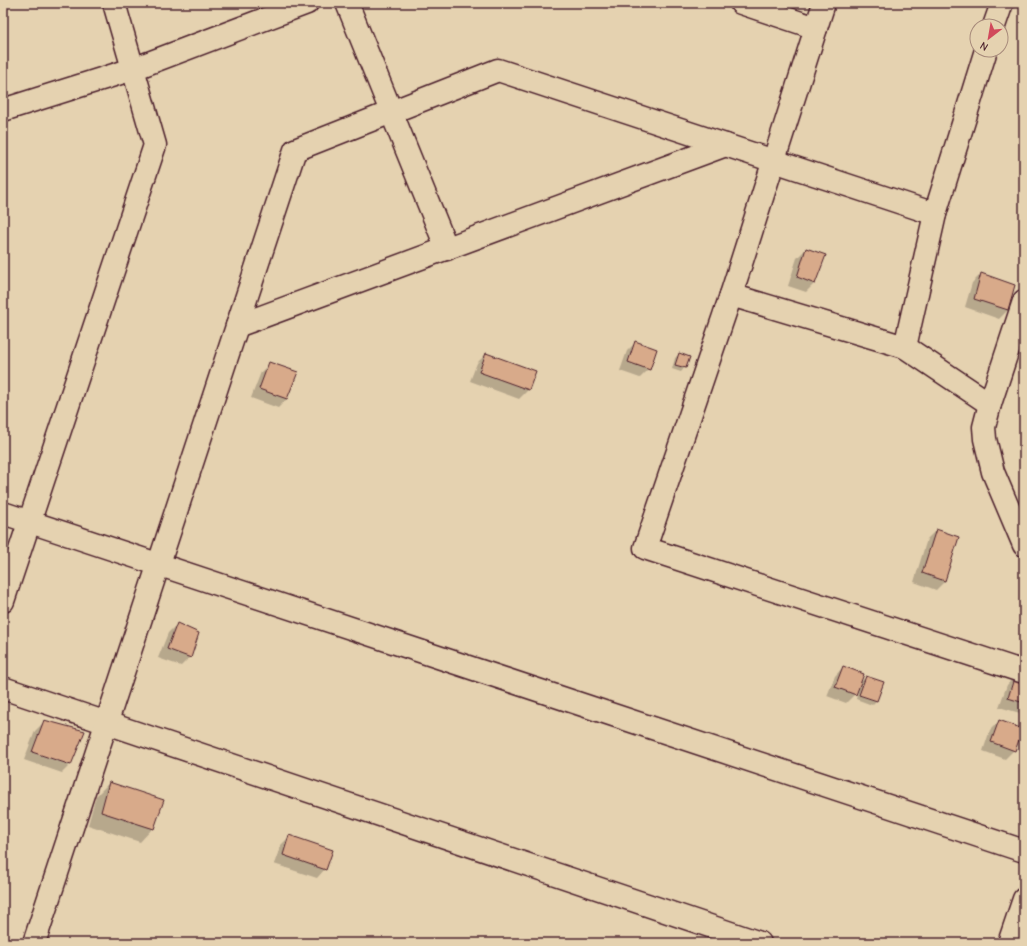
<svg xmlns="http://www.w3.org/2000/svg" width="1027" height="946" viewBox="0 0 1027 946" font-family="'Comic Neue',sans-serif">
	<style>
		.shadow { fill: #0003 }
		.building { fill: #d8aa8a; stroke: #4a1f2b }
		.lines { fill: none; stroke-linecap: round; stroke-linejoin: round }
		.minor-casing { stroke: #4a1f2b; stroke-width: 25 }
		.minor { stroke: #e5d2b0; stroke-width: 22 }
	</style>
	<rect width="100%" height="100%" fill="#e5d2b0"/>
	<filter id="ink" filterUnits="userSpaceOnUse"><feTurbulence type="fractalNoise" baseFrequency=".025" numOctaves="2"/><feDisplacementMap in="SourceGraphic" scale="8" xChannelSelector="R" yChannelSelector="G"/><feConvolveMatrix kernelMatrix="1 2 1 2 8 2 1 2 1" color-interpolation-filters="sRGB"/></filter>
	<g filter="url(#ink)">
		<g class="shadow">
			<path d="M806 249 814 284 806 292 788 286 797 258Z"/>
			<path d="M981 274 1008 310 999 319 965 307 972 283Z"/>
			<path d="M636 342 649 369 640 378 620 371 627 351Z"/>
			<path d="M486 354 535 372 528 390 519 399 470 381 477 363Z"/>
			<path d="M679 354 685 367 681 372 672 369 675 358Z"/>
			<path d="M270 363 296 373 287 399 278 408 251 398 261 372Z"/>
			<path d="M936 530 945 581 936 590 914 582 927 539Z"/>
			<path d="M177 624 190 657 181 666 158 658 168 633Z"/>
			<path d="M843 667 855 694 846 703 827 696 835 676Z"/>
			<path d="M1015 676 1024 679V709L1020 713 999 707 1007 685Z"/>
			<path d="M866 677 876 701 872 705 856 699 860 683Z"/>
			<path d="M999 721 1014 750 1005 759 983 751 990 730Z"/>
			<path d="M44 722 71 764 62 773 24 760 35 731Z"/>
			<path d="M109 783 153 828 140 842 88 825 96 796Z"/>
			<path d="M290 836 325 869 317 878 274 864 281 845Z"/>
		</g>
		<g class="building">
			<path d="M806 248 826 255 815 284 797 277Z"/>
			<path d="M981 273 1015 285 1008 310 974 299Z"/>
			<path d="M635 341 657 349 650 370 628 362Z"/>
			<path d="M486 353 536 371 529 390 479 372Z"/>
			<path d="M679 353 690 357 686 368 675 365Z"/>
			<path d="M269 362 298 372 287 399 259 389Z"/>
			<path d="M936 529 959 537 945 581 922 573Z"/>
			<path d="M177 623 199 633 191 658 167 649Z"/>
			<path d="M843 666 864 674 856 695 835 687Z"/>
			<path d="M1015 675 1024 678V703L1008 698Z"/>
			<path d="M866 676 884 682 877 701 859 695Z"/>
			<path d="M44 720 85 731 71 765 32 752Z"/>
			<path d="M999 720 1023 729 1015 751 991 742Z"/>
			<path d="M109 782 164 800 154 829 101 812Z"/>
			<path d="M289 835 333 850 326 870 283 855Z"/>
		</g>
		<g class="lines">
			<g class="minor-casing">
				<g id="minor">
					<path d="M347 3 447 249"/>
					<path d="M741 3 816 28"/>
					<path d="M824 3 731 295 645 548 1024 672"/>
					<path d="M994 26 1002 3"/>
					<path d="M3 110 133 69 307 3"/>
					<path d="M731 295 905 347 990 404"/>
					<path d="M1024 301 990 404 984 427 985 439 993 472 1024 545"/>
					<path d="M237 326 726 145"/>
					<path d="M905 347 935 214 986 50"/>
					<path d="M3 513 1024 851"/>
					<path d="M3 601 155 145 114 3"/>
					<path d="M3 688 760 943"/>
					<path d="M34 943 295 150 498 70 935 214"/>
					<path d="M1009 943 1024 899"/>
				</g>
			</g>
			<use href="#minor" class="minor"/>
		</g>
	</g>
	<rect width="1027" height="946" fill="none" stroke="#e5d2b0" stroke-width="16"/>
	<rect x="8" y="8" width="1011" height="930" fill="none" stroke="#4a1f2b" stroke-width="1.5" filter="url(#ink)"/>
	<g transform="translate(989 38) rotate(211)"><circle r="19" fill="#e5d2b0" stroke="#a78a7b"/>
	<path d="M0-3L7 15L0 10L-7 15Z" fill="#d1495b"/>
	<text y="-6" font-size="11" font-weight="bold" text-anchor="middle" fill="#4a1f2b">N</text>
	</g>
</svg>
